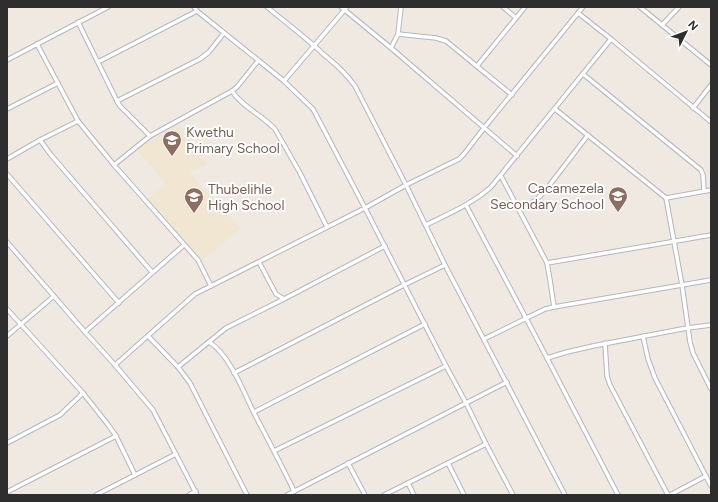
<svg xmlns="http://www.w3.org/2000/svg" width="718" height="502" viewBox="0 0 718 502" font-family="Figtree,sans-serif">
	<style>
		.education { fill: #f0e6d1 }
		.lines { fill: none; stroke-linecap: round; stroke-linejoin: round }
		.minor-casing { stroke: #b4b7c1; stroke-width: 5.5 }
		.minor { stroke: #fff; stroke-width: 3.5 }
		.labels { text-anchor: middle; stroke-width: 4; stroke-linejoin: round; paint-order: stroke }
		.education-label { font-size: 14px; fill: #785e54; stroke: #fff; text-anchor: start }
	</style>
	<rect width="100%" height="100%" fill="#efe9e1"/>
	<path class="education" d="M178 124 207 164 189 173 241 229 202 260 148 199 166 183 137 150 158 134Z"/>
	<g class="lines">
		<g class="minor-casing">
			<g id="minor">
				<path d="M194 7 197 11 284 81 313 109 365 208 446 366 466 403 486 444 513 495"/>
				<path d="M267 7C285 22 305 37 322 53 335 64 345 72 355 86L406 185 445 265 565 495"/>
				<path d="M341 7 391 48 517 156"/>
				<path d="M503 7 516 18"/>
				<path d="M640 7 711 65"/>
				<path d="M578 13 611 39 711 122"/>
				<path d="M78 22 117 101 120 106 150 136"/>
				<path d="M662 25 679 7"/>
				<path d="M398 34 436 38 446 41 512 95"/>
				<path d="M37 44 78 121 114 165 198 260 211 286"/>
				<path d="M391 48 398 34 401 7"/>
				<path d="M7 60 108 7"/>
				<path d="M98 62 197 11"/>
				<path d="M477 66 525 7"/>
				<path d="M583 74 701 170 703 175 704 191"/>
				<path d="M284 81 347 7"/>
				<path d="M232 91C242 107 262 115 275 129L300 173 327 227"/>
				<path d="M117 101 200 59 209 52 224 33"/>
				<path d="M693 108 711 85"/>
				<path d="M7 109 58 83"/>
				<path d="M555 109 666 198 682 285 690 342 693 353 711 389"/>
				<path d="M40 140 51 155 152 272"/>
				<path d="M7 159 40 140 78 121"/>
				<path d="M114 165 150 136 232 91 237 87 258 61"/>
				<path d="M7 174 119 303"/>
				<path d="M501 176 547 263 550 280 554 307"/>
				<path d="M666 198 711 190"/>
				<path d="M466 205 547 358 618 495"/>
				<path d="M519 209 528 205 536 200 545 191 588 135"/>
				<path d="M426 225C448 214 472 204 491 187L611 39"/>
				<path d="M7 242 85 332 115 365 153 410 197 495"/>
				<path d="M259 262 276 294 284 299"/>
				<path d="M547 263 711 235"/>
				<path d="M7 309 83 393 109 426 116 436 135 475"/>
				<path d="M85 332 184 245"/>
				<path d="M7 336 54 296"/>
				<path d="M148 336 178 367 190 383 247 495"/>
				<path d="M643 336 648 359 655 378 711 486"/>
				<path d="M484 339 545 309 554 307 711 280"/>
				<path d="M209 342C229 354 243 390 253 411 267 438 281 464 294 491"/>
				<path d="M605 343 607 376 610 385 668 495"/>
				<path d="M547 358 567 352 593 346 687 328 711 325"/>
				<path d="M115 365 195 294 365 208 406 185 459 159 464 154 484 128 583 7"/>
				<path d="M178 367 226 328 284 299 385 246"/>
				<path d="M234 373 404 285 445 265"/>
				<path d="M254 412 425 324"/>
				<path d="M7 443 60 415 83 393"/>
				<path d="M274 451 446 366"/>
				<path d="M348 463 365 495"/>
				<path d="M448 463 464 495"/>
				<path d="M408 483 414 495"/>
				<path d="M7 492 116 436"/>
				<path d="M96 495 176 454"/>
				<path d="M189 495 196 491"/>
				<path d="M287 495 507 382"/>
				<path d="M384 495 486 444"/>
				<path d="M670 495 706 476"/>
			</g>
		</g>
		<use href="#minor" class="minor"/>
	</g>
	<defs>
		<g id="school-pin" transform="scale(1)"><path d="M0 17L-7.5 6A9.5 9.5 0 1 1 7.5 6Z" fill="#8d6e63" stroke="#fff"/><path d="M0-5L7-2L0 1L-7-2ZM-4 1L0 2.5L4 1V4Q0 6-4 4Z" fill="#fff"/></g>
	</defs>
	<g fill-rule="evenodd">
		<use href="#school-pin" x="172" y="140"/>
		<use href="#school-pin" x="618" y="196"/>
		<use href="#school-pin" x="194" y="197"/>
	</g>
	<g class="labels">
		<g class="education-label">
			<text x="186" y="137">Kwethu<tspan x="186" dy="16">Primary School</tspan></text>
			<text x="604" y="193" text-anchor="end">Cacamezela<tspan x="604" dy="16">Secondary School</tspan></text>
			<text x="208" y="194">Thubelihle<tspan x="208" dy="16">High School</tspan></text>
		</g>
	</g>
	<rect width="718" height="502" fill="none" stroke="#2e2e2e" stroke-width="16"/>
	<g transform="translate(686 32) rotate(48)" stroke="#ffffff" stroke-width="3" paint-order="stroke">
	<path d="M0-3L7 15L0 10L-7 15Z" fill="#2e2e2e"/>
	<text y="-6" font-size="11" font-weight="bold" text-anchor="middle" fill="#2e2e2e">N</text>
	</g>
</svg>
